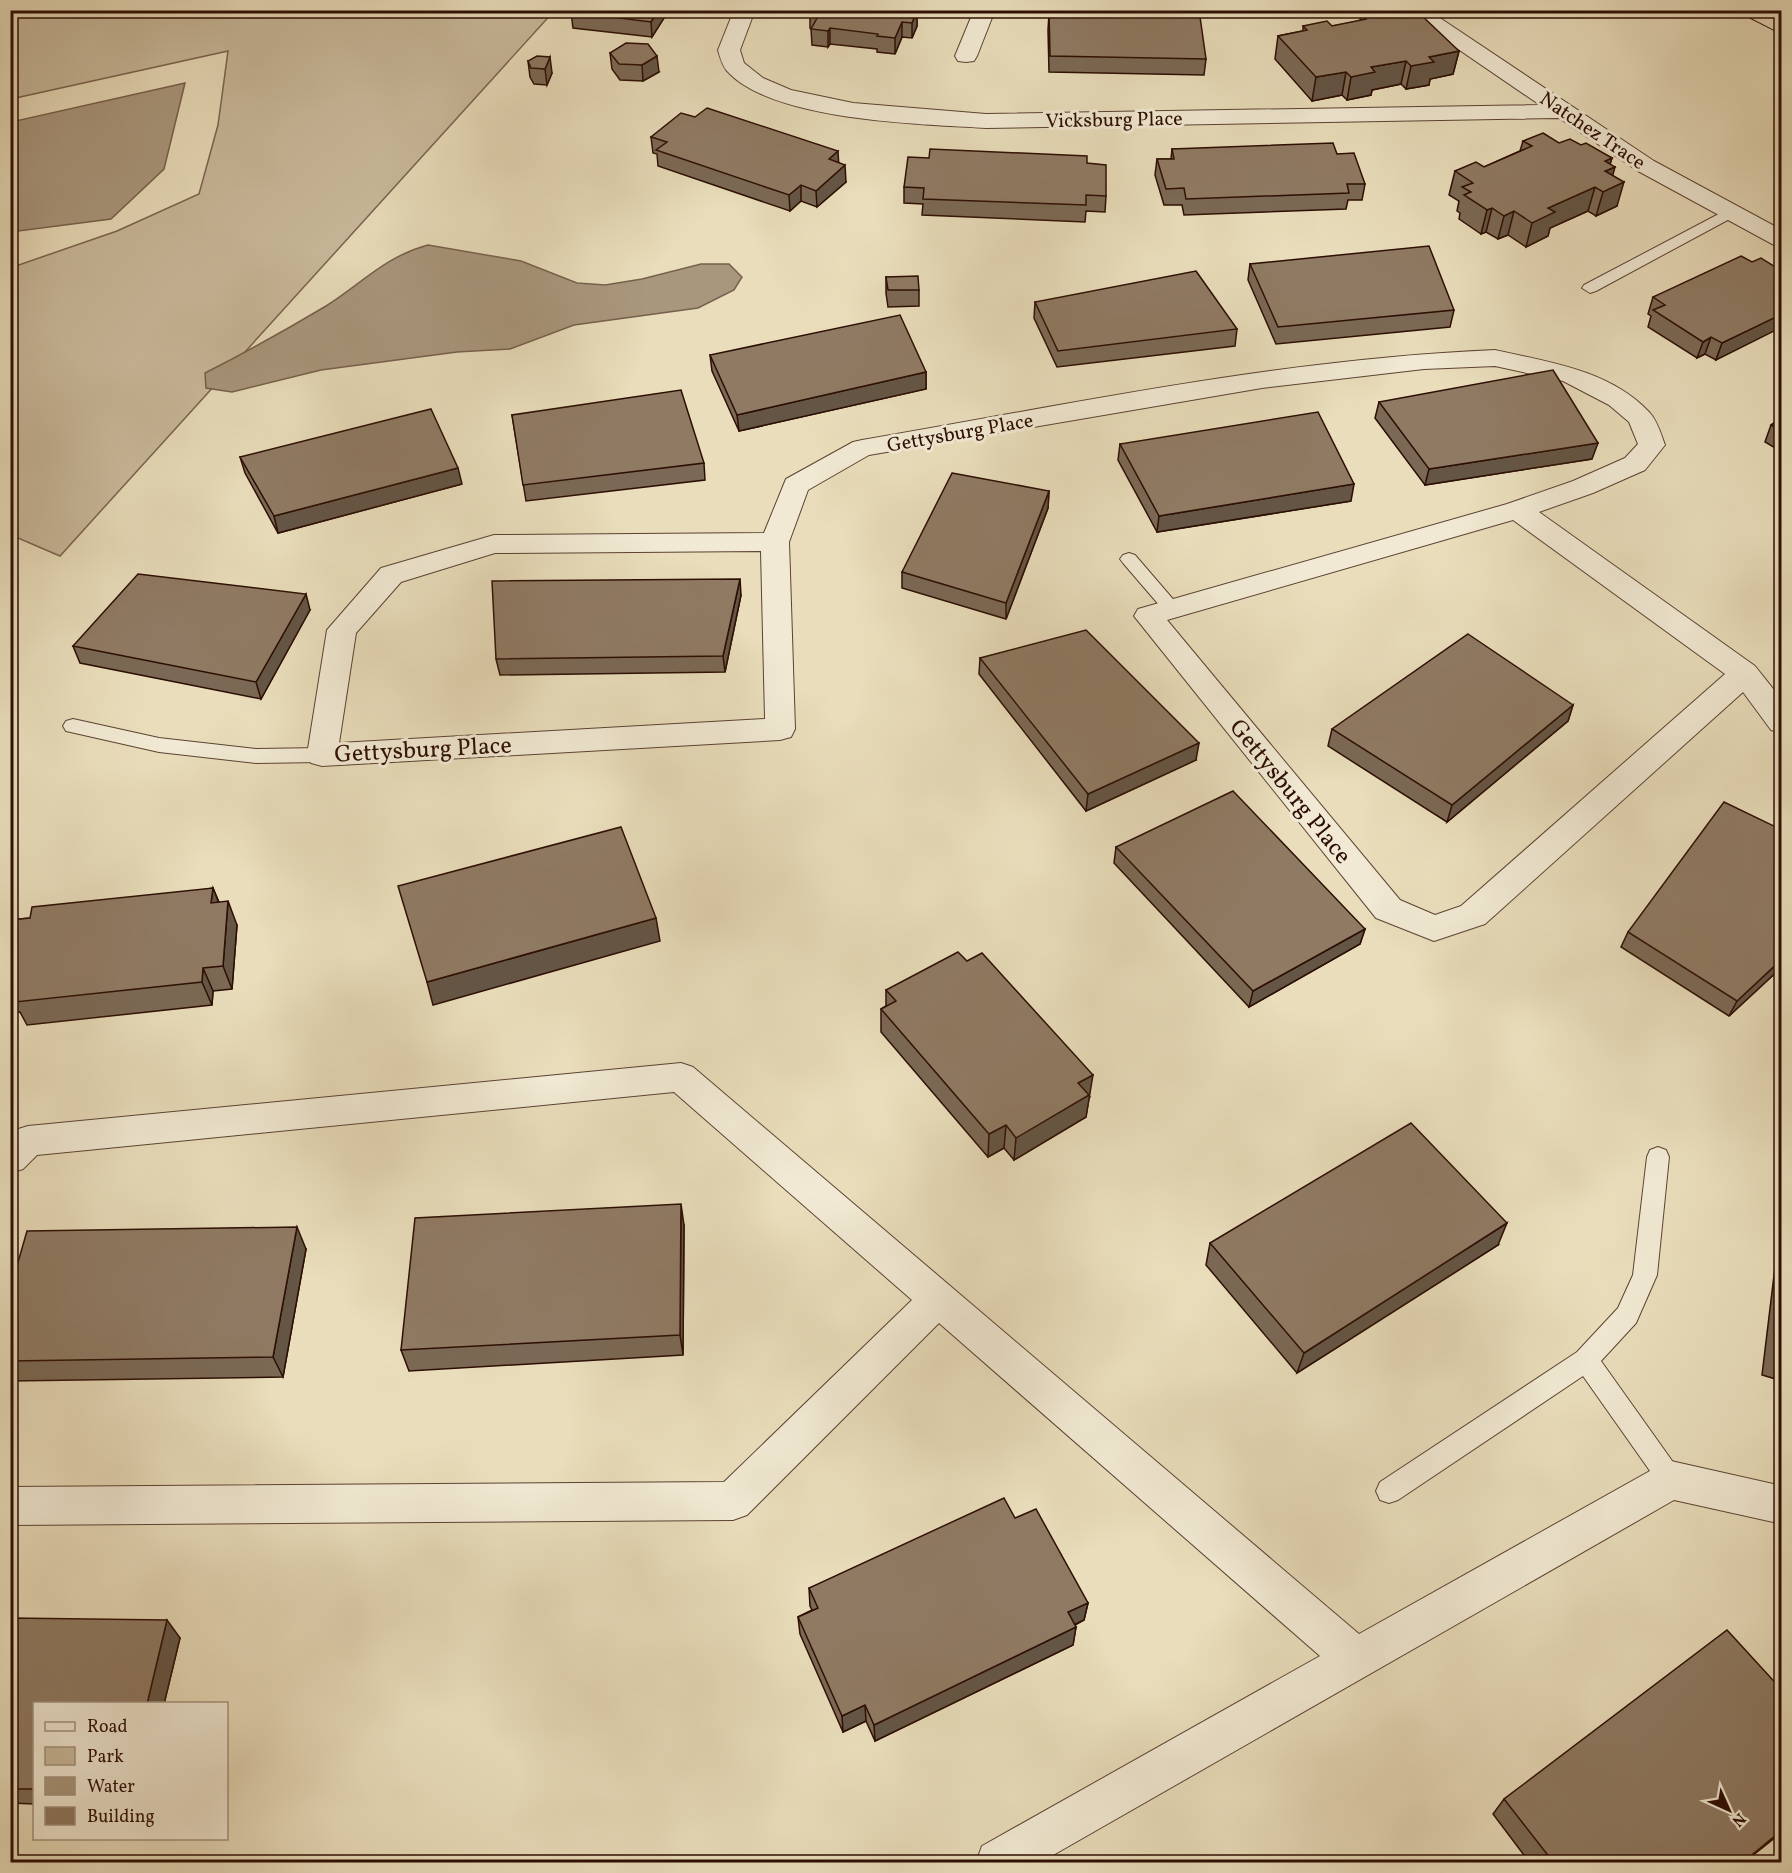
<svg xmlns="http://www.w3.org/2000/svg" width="1792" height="1873" viewBox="0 0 1792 1873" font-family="Vollkorn,serif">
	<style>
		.green { fill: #c9ba9c; stroke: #7b6450; stroke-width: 1.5 }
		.water { fill: #a9977d; stroke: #77604d; stroke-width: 1.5 }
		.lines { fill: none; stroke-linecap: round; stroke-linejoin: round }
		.service-casing { stroke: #5c4232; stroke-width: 2 }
		.minor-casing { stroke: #5c4232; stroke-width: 2 }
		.motorway-casing { stroke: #2d0e04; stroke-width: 2 }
		.service { fill: #f1e9d3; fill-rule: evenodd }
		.minor { fill: #f1e9d3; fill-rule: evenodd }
		.motorway { fill: #e9ddbb; fill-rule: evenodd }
		.wall { fill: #7b6955; stroke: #2d0e04; stroke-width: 1.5 }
		.shaded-wall { fill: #645545; stroke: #2d0e04; stroke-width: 1.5 }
		.building { fill: #8f7a63; stroke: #2d0e04; stroke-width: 1.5 }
		.labels { text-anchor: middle; stroke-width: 6; stroke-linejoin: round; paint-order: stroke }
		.far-street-label { font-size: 20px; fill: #2d0e04; stroke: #f1e9d3 }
		.street-label { font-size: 24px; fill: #2d0e04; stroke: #f1e9d3 }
	</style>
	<rect width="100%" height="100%" fill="#e9ddbb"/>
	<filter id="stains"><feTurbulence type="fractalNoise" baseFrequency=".00333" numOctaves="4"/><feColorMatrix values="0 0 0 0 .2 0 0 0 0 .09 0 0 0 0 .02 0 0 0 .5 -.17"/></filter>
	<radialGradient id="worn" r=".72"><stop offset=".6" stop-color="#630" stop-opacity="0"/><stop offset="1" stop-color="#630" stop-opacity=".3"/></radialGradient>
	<path class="green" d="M11 11H554L60 556 11 535 10 268 117 231 199 194 218 125 228 51 11 99Z"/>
	<g class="water">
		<path d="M185 83 164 169 111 219 11 232V122Z"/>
		<path d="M428 245 521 261 577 283 605 285 642 279 701 264H729L742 277 734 290 698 308 574 325 510 349 457 352 321 370 232 392 206 388 205 373C246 352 286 330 326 306 361 284 386 256 428 245Z"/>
	</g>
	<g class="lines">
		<g class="service-casing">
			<g id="service">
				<path d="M1732 207 1737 209 1740 212 1737 215 1596 291 1590 293 1582 288 1584 285Z"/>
				<path d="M1129 553 1135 555 1178 605 1181 609 1178 613 1172 615 1166 613 1123 563 1120 559 1123 555Z"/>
				<path d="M73 719 159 738 256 749 322 748 329 750 332 755 329 760 322 762 256 763 159 752 66 731 63 726 66 721Z"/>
				<path d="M1658 1147 1666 1150 1669 1157 1657 1275 1636 1323 1601 1361 1680 1472 1684 1480 1680 1488 1671 1492 1662 1488 1583 1376 1398 1500 1389 1503 1380 1500 1376 1491 1380 1482 1577 1352 1618 1308 1633 1275 1647 1157 1650 1150Z"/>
			</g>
		</g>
		<g class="minor-casing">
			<g id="minor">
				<path d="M734 10H755L740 50 744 63 763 78 791 90 853 103 986 114 1540 105 1401 10H1428L1654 161 1782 230V247L1774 245 1638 171 1559 118 986 128C921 124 772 121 727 71 722 65 720 57 718 50Z"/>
				<path d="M974 10H995L977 56 974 61 966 62 958 61 955 56Z"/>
				<path d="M1495 350C1548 362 1610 370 1649 412 1657 420 1661 434 1665 445L1645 470 1593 493 1539 512 1755 666 1782 700V733L1771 730 1743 692 1485 924 1434 941 1376 918 1134 616 1138 609 1507 504 1573 481 1625 458 1638 444 1629 422 1609 405 1563 381 1495 366 1424 369 1262 388 869 455 808 490 789 542 795 729 791 737 780 740 322 766 311 763 307 755 327 630 381 568 494 535 764 533 786 479 853 442 862 440C1072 404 1282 359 1495 350ZM1513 520 1725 674 1461 906 1435 915 1400 900 1167 620ZM761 551 765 719 339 743 356 633 401 582 495 553Z"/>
				<path d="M681 1063 693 1067 1359 1634 1657 1467 1671 1461 1782 1486V1524L1674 1500 1041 1862H976L982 1846 1320 1656 939 1323 747 1515 733 1520 10 1525V1487L724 1482 912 1300 674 1092 37 1155 23 1169 10 1173V1135L15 1130 28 1126Z"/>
			</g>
		</g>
		<g class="motorway-casing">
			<path id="motorway" d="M1740 10H1766L1782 19V34L1743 14Z"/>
		</g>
		<use href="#service" class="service"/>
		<use href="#minor" class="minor"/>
		<use href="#motorway" class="motorway"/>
	</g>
	<g class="wall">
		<path d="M669 10 652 37 573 28 571 12Z"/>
		<path d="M917 11V26L912 38 902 37 895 54 877 52V49L830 44 828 47 812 45 811 29 812 28H810V12Z"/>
		<path d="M1049 14 1206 59 1204 75 1049 72 1048 30Z"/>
		<path d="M1361 14 1387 17 1459 51 1453 74 1430 79 1429 85 1406 89 1401 84 1372 90 1371 95 1347 100 1342 95 1312 101 1275 59 1278 36 1303 31V26H1332L1360 21Z"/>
		<path d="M610 53 659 72 643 81 620 80 612 69Z"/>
		<path d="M528 61 552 73 547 85 534 84 530 77Z"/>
		<path d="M651 137 838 163 846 182 817 207 801 201 790 211 658 166 657 154 653 153Z"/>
		<path d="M1523 141 1581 145 1612 158 1610 164 1617 206 1596 216 1588 211 1550 228 1548 236 1526 247 1508 235 1498 239 1486 232 1481 234 1459 219 1460 213 1457 211 1459 201 1449 195 1455 171 1484 167 1520 151Z"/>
		<path d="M1172 149 1337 154 1365 184 1362 200H1348L1346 209 1184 215 1182 205H1164L1155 175 1157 159H1171Z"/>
		<path d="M1087 163 1106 196 1105 212 1086 211 1085 222 922 215 923 204 904 203V187Z"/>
		<path d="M1752 262 1716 360 1705 354 1697 358 1648 327 1651 316 1648 314 1653 297Z"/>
		<path d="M1250 264 1454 310 1450 327 1276 344 1248 280Z"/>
		<path d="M886 277 919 290V306L888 307 886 293Z"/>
		<path d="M1035 302 1237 329 1235 346 1057 367 1034 318Z"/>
		<path d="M710 355 926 372V389L739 431 712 371Z"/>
		<path d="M1379 402 1592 459 1425 485 1375 418Z"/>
		<path d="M512 415 704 463 705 480 526 501Z"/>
		<path d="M1782 418V452L1765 442 1771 425Z"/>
		<path d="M1120 444 1351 501 1157 532 1118 460Z"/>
		<path d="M240 457 462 484 278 533 245 473Z"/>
		<path d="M1049 491 1048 508 1006 619 902 588V572Z"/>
		<path d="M741 595 725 672 500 675 496 659Z"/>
		<path d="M310 610 261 699 80 663 73 646Z"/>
		<path d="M980 658 1196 760 1086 811 979 674Z"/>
		<path d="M1573 705 1568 721 1447 822 1328 746 1332 729Z"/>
		<path d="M1782 830V967L1729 1016 1621 947 1628 932Z"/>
		<path d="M1116 847 1365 929 1360 944 1249 1007 1114 863Z"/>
		<path d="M213 888 219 902 237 925 232 989 213 991 212 1005 27 1025 20 1012 11 1013 10 920 30 918Z"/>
		<path d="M886 990 1090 1097 1089 1098 1086 1117 1014 1160 1004 1148 988 1157 881 1032V1009L886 1006Z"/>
		<path d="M1782 1209V1381L1762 1375Z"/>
		<path d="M684 1225 683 1355 409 1371 401 1350Z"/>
		<path d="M1210 1243 1498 1245 1297 1373 1206 1265Z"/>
		<path d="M306 1249 283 1377 10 1381V1290Z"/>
		<path d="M1015 1518 1088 1603 1084 1620 1075 1625 1076 1627 1073 1645 875 1741 866 1721 843 1732 800 1634 798 1617 812 1610 810 1606 809 1588Z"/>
		<path d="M10 1618 180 1638 164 1704H34V1804L10 1803Z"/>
		<path d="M1782 1690V1832L1743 1863H1530L1493 1814 1504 1799Z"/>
	</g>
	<g class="shaded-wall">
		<path d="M658 10H669L652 37 651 22Z"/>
		<path d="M917 11V26L912 38V23Z"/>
		<path d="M902 22V37L895 54V38Z"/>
		<path d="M830 28V44L828 47V31Z"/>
		<path d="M1459 51 1453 74 1430 79 1429 85 1406 89 1411 66 1429 57Z"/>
		<path d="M657 56 659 72 643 81 642 65Z"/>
		<path d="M550 57 552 73 547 85 545 69Z"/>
		<path d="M1406 61 1401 84 1372 90 1371 95 1347 100 1351 77 1371 67Z"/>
		<path d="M1346 72 1342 95 1312 101 1316 77Z"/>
		<path d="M838 151 839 168 829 159Z"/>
		<path d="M1612 158 1608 170 1615 167 1609 189 1624 182 1617 206 1596 216 1603 192 1605 161Z"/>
		<path d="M845 165 846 182 817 207 816 191Z"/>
		<path d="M801 185V201L790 211 789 195Z"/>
		<path d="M1595 187 1588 211 1550 228 1548 236 1526 247 1532 223 1548 208Z"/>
		<path d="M1492 208 1486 232 1481 234 1487 210Z"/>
		<path d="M1514 211 1508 235 1498 239 1504 216Z"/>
		<path d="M1782 314V327L1716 360 1722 343Z"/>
		<path d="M1711 337 1705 354 1697 358 1703 342Z"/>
		<path d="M926 372V389L739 431 737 415Z"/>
		<path d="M1598 443 1592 459 1425 485 1429 469Z"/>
		<path d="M458 468 462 484 278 533 274 516Z"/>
		<path d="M1354 484 1351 501 1157 532 1159 516Z"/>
		<path d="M1049 491 1048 508 1006 619V603Z"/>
		<path d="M740 579 741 595 725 672 723 656Z"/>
		<path d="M306 594 310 610 261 699 256 682Z"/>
		<path d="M1573 705 1568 721 1447 822 1452 805Z"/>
		<path d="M1199 743 1196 760 1086 811 1088 794Z"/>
		<path d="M213 888 222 911 211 903Z"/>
		<path d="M228 901 237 925 232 989 223 966Z"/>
		<path d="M656 918 660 941 433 1005 427 982Z"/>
		<path d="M1365 929 1360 944 1249 1007 1253 991Z"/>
		<path d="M1782 959V967L1729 1016 1737 1001Z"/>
		<path d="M203 968 213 991 212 1005 202 982Z"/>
		<path d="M1093 1075 1086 1117 1014 1160 1016 1138 1078 1083Z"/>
		<path d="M1006 1125 1004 1148 988 1157 989 1134Z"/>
		<path d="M681 1204 684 1225 683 1355 680 1335Z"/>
		<path d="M1507 1223 1498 1245 1297 1373 1304 1353Z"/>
		<path d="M297 1227 306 1249 283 1377 273 1357Z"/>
		<path d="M1088 1603 1084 1620 1065 1629 1068 1612Z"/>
		<path d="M167 1620 180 1638 164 1704H147Z"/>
		<path d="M1076 1627 1073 1645 875 1741 874 1725Z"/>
		<path d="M865 1705 866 1721 843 1732 842 1716Z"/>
		<path d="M1782 1830V1832L1743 1863H1742Z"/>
	</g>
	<g class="building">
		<path d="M572 10H658L651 22 571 12Z"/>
		<path d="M810 10H915L917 11 912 23 902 22 895 38 877 36 878 34 830 28 828 31 811 29 820 13 810 12Z"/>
		<path d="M1381 11 1387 17 1418 12 1459 51 1429 57 1434 62 1411 66 1406 61 1371 67 1375 72 1351 77 1346 72 1316 77 1278 36 1307 30 1303 26 1327 21 1332 26 1366 19 1361 14Z"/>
		<path d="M1049 14 1200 17 1206 59 1050 56Z"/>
		<path d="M626 43 648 44 657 56 642 65 619 64 610 53Z"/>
		<path d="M537 56 550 57 545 69 531 68 528 61Z"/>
		<path d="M707 108 838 151 829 159 845 165 816 191 801 185 789 195 656 150 667 142 651 137 681 113 695 117Z"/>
		<path d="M1543 133 1559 143 1570 139 1581 145 1586 143 1612 158 1605 161 1615 167 1605 171 1624 182 1603 192 1595 187 1548 208 1555 212 1532 223 1514 211 1504 216 1492 208 1487 210 1464 195 1471 192 1462 187 1473 183 1455 171 1476 162 1484 167 1532 146 1523 141Z"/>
		<path d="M1333 143 1337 154 1354 153 1365 184H1347L1349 193 1186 199 1184 188 1166 189 1157 159H1174L1172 149Z"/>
		<path d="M930 149 1087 156V163L1106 165V196L1086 195V205L923 199 924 188 904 187 908 157 929 158Z"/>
		<path d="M1429 246 1454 310 1278 327 1250 264Z"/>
		<path d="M1741 256 1752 262 1761 258 1782 271V314L1722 343 1711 337 1703 342 1653 310 1665 305 1653 297Z"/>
		<path d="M1196 271 1237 329 1058 351 1035 302Z"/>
		<path d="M918 276 919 290H888L886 277Z"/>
		<path d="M900 315 926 372 737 415 710 355Z"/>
		<path d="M1553 370 1598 443 1429 469 1379 402Z"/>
		<path d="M681 390 704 463 523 485 512 415Z"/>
		<path d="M431 409 458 468 274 516 240 457Z"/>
		<path d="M1318 412 1354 484 1159 516 1120 444Z"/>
		<path d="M1782 418V431L1771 425Z"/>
		<path d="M952 473 1049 491 1006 603 902 572Z"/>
		<path d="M138 574 306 594 256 682 73 646Z"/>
		<path d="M740 579 723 656 496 659 492 581Z"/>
		<path d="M1086 630 1199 743 1088 794 980 658Z"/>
		<path d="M1468 634 1573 705 1452 805 1332 729Z"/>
		<path d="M1233 791 1365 929 1253 991 1116 847Z"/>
		<path d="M1724 802 1782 830V959L1737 1001 1628 932Z"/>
		<path d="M621 827 656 918 427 982 398 886Z"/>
		<path d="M213 888 211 903 228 901 223 966 203 968 202 982 15 1002 17 988H10V920L30 918 32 907Z"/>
		<path d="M958 952 967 961 982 953 1093 1075 1078 1083 1089 1095 1016 1138 1006 1125 989 1134 881 1009 896 1001 886 990Z"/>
		<path d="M1411 1123 1507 1223 1304 1353 1210 1243Z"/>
		<path d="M681 1204 680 1335 401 1350 415 1218Z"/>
		<path d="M297 1227 273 1357 10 1361V1290L27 1231Z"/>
		<path d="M1782 1311V1356L1777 1355Z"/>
		<path d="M1004 1498 1015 1518 1036 1509 1088 1603 1068 1612 1076 1627 874 1725 865 1705 842 1716 798 1617 818 1608 809 1588Z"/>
		<path d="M10 1618 167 1620 147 1704H34V1789H10Z"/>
		<path d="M1727 1630 1782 1690V1830L1742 1863H1554L1504 1799Z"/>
	</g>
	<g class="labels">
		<g class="far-street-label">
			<text transform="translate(1114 119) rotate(-1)" y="7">Vicksburg Place</text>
			<text transform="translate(1593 130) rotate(34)" y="7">Natchez Trace</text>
			<text transform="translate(960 432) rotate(-10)" y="7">Gettysburg Place</text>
		</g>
		<g class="street-label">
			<text transform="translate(423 749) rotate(-3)" y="8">Gettysburg Place</text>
			<text transform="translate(1291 791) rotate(51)" y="8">Gettysburg Place</text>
		</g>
	</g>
	<rect width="1792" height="1873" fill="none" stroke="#e9ddbb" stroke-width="36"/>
	<rect x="12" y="12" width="1768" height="1849" fill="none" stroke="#2d0e04" stroke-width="3"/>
	<rect x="18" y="18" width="1756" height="1837" fill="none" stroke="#2d0e04" stroke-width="1.5"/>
	<rect x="33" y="1702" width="195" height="138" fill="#f1e9d3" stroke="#a39180" stroke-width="1.5"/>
	<rect x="45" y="1722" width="30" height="9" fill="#f1e9d3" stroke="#a39180" stroke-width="1.5"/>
	<text x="87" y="1732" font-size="18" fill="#2d0e04">Road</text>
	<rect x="45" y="1747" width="30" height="18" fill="#c9ba9c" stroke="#a39180" stroke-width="1.5"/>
	<text x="87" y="1762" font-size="18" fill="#2d0e04">Park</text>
	<rect x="45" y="1777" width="30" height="18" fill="#a9977d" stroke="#a39180" stroke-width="1.5"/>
	<text x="87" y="1792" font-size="18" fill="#2d0e04">Water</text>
	<rect x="45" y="1807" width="30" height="18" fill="#8f7a63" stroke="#a39180" stroke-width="1.5"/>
	<text x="87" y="1822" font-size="18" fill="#2d0e04">Building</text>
	<g transform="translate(1729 1810) rotate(135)" stroke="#f1e9d3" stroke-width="4.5" paint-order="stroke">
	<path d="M0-4.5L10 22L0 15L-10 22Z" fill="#2d0e04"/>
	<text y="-9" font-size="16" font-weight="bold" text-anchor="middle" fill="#2d0e04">N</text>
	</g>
	<rect width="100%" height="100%" filter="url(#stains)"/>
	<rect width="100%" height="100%" fill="url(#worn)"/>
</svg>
